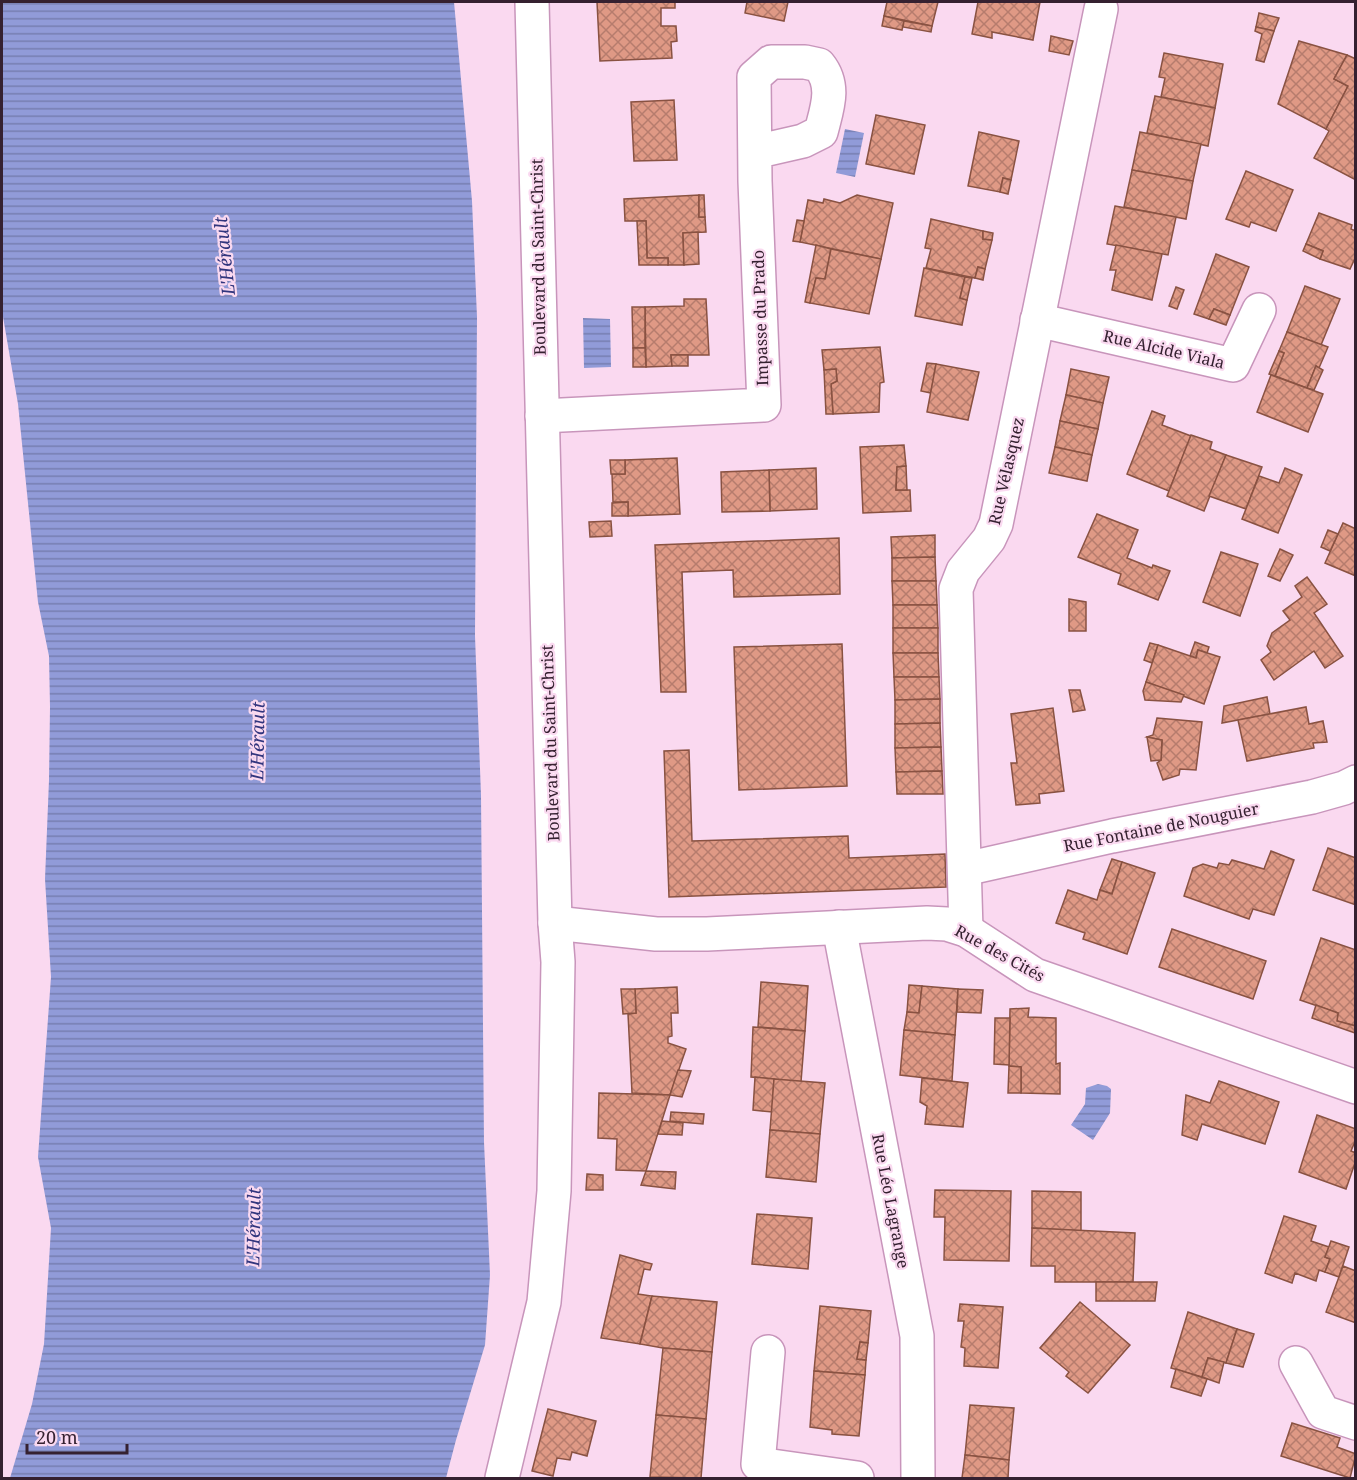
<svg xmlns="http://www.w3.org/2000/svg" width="1357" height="1480" viewBox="0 0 1357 1480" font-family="'Noto Serif',serif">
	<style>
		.water { fill: url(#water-rules) }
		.building { fill: url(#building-cross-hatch); stroke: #895242; stroke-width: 1.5 }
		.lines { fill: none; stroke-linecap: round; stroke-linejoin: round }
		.minor-casing { stroke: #c895bb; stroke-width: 36 }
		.tertiary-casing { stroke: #c895bb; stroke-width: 36 }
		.minor { stroke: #fff; stroke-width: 33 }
		.tertiary { stroke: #fff; stroke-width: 33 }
		.labels { text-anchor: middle; stroke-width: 4.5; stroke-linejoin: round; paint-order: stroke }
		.street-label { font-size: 16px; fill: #352130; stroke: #fad9f0 }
		.water-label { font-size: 18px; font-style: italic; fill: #31357d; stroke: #fad9f0 }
	</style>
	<defs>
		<pattern id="water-rules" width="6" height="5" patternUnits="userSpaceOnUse" patternTransform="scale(1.5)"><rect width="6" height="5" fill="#919bd8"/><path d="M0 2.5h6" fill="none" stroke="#777eb0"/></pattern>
		<pattern id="building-cross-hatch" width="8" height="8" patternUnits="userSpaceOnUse" patternTransform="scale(1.5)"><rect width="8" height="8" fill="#df9985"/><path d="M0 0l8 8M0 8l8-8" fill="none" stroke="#b67c6d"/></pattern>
	</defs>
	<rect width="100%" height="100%" fill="#fad9f0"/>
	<g class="water">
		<path d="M2 2H454L472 201 477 317 475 636 481 795 484 1142 490 1275 485 1345 456 1440 446 1478H10L32 1404 44 1344 51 1228 38 1157 51 977 45 879 49 780 50 707 49 656 38 602 18 404 2 311Z"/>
		<path d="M845 129 864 133 855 177 836 173Z"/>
		<path d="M583 318 610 319 611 367 584 368Z"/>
		<path d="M1098 1084 1107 1086 1111 1089 1110 1113 1093 1140 1071 1125 1085 1104 1086 1088Z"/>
	</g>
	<g class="building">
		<path d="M597 2H675V8H661V26H676L677 41 671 42 672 58 600 61Z"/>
		<path d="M747 2H788L784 21 745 13Z"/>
		<path d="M887 2H938L932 26 884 16Z"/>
		<path d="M978 2H1040L1033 40 992 32V38L972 34Z"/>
		<path d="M1259 13 1279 18 1274 31 1256 27Z"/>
		<path d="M884 16 904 21 902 30 882 26Z"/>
		<path d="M904 21 932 26 931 32 903 27Z"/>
		<path d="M1256 27 1274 31 1264 62 1256 60 1262 34 1255 31Z"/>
		<path d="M1051 36 1073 41 1069 55 1049 51Z"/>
		<path d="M1299 41 1347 55 1334 79 1348 86 1326 129 1278 104Z"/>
		<path d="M1164 53 1223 64 1215 108 1161 97 1165 78 1159 77Z"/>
		<path d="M1347 55 1356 59V180L1314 158 1329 131 1326 129 1348 86 1334 79Z"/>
		<path d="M1155 96 1215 108 1208 146 1147 133Z"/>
		<path d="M674 100 677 160 634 161 631 102Z"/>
		<path d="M876 115 925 125 914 174 866 164Z"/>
		<path d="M979 132 1019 141 1011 180 1003 178 1000 192 968 186Z"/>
		<path d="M1140 132 1201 144 1193 181 1132 170Z"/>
		<path d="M1132 170 1193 181 1186 219 1124 207Z"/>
		<path d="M1246 171 1293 190 1276 231 1251 222 1249 227 1226 219Z"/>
		<path d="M1003 178 1011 180 1008 194 1000 192Z"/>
		<path d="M699 195V217H705L706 232 683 233 684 265H668V258H647L646 221H625L624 199Z"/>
		<path d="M699 195H704L705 217H699Z"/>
		<path d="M857 195 893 203 881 259 800 242 808 200 823 203 824 199 840 203Z"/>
		<path d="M1115 206 1176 217 1168 255 1107 244Z"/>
		<path d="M1319 213 1352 225 1351 229 1356 231V256L1350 269 1320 259 1323 251 1306 244Z"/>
		<path d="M931 219 983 231V239L992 240 985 269 978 267 975 278 926 268 931 249 925 248Z"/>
		<path d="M797 220 804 221 800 242 793 241Z"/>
		<path d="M637 221H646L647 258H668V265H639Z"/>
		<path d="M983 231 993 233 992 240 983 239Z"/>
		<path d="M698 232 699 264 684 265 683 233Z"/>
		<path d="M1306 244 1323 251 1320 259 1303 251Z"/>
		<path d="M816 245 831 249 825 279 816 278 810 303 805 302Z"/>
		<path d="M1116 245 1162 254 1152 300 1112 290 1116 270H1110Z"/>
		<path d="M831 249 881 259 869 314 810 303 816 278 825 279Z"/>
		<path d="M1216 254 1249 267 1230 315 1214 309 1209 319 1194 314Z"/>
		<path d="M978 267 985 269 983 280 975 278Z"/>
		<path d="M924 268 965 277 960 298 967 300 962 325 915 316Z"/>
		<path d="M965 277 972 278 967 300 960 298Z"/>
		<path d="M1305 286 1340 299 1321 345 1287 332Z"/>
		<path d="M1176 287 1184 290 1177 309 1169 306Z"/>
		<path d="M684 299H706L709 355H671L672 366 646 367 645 307 684 306Z"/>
		<path d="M632 307H645V348H633Z"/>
		<path d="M1214 309 1230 315 1226 325 1209 319Z"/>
		<path d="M1287 332 1328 347 1319 368 1316 366 1307 388 1275 376 1284 353 1279 351Z"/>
		<path d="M880 347 884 382 880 383 879 412 833 414 831 384 837 381 836 369 824 370 822 350Z"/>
		<path d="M633 348H645L646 367H633Z"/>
		<path d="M1279 351 1284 353 1275 376 1269 374Z"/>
		<path d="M671 355H688V366H672Z"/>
		<path d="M927 363 936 364 931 393 921 391Z"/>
		<path d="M936 364 979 372 968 420 927 412Z"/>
		<path d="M1316 366 1323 370 1314 390 1307 388Z"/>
		<path d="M836 369 837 381 831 384 833 414H826L824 370Z"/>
		<path d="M1071 369 1109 377 1103 403 1066 395Z"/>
		<path d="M1271 375 1323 394 1308 432 1257 412Z"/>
		<path d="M1066 395 1103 403 1098 429 1060 421Z"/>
		<path d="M1152 411 1165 416 1162 425 1191 436 1169 491 1127 474Z"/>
		<path d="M1060 421 1098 429 1092 455 1055 447Z"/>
		<path d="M1191 435 1212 442 1210 449 1226 455 1204 511 1167 496Z"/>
		<path d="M904 445 906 466 897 467 896 490H910L911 511 863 513 860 447Z"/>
		<path d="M1055 447 1092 455 1087 481 1049 473Z"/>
		<path d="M1226 455 1262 467 1246 509 1209 496Z"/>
		<path d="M677 458 680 514 628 516V502H613L612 474H625V460Z"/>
		<path d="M610 460H625V474H611Z"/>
		<path d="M906 466 907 490H896L897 467Z"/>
		<path d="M816 468 817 509 770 511 769 470Z"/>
		<path d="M1285 468 1302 475 1278 533 1242 519 1259 476 1279 483Z"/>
		<path d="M769 470 770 511 722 512 721 472Z"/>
		<path d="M628 502V516H612V503Z"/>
		<path d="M1097 514 1138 530 1127 558 1152 568 1153 565 1170 571 1158 600 1118 584 1121 574 1078 557Z"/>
		<path d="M611 521 612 536 590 537 589 522Z"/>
		<path d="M1343 523 1356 529V576L1325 563Z"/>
		<path d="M1328 530 1338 534 1330 551 1321 547Z"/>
		<path d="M935 535V557L892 558 891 537Z"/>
		<path d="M839 538 840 594 734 597 733 570 682 572 686 692H661L655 545Z"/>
		<path d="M1280 549 1293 555 1280 581 1268 576Z"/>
		<path d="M1221 552 1258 564 1240 616 1203 602Z"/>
		<path d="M935 557 936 581H892V558Z"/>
		<path d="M1307 577 1327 604 1314 613 1343 656 1325 668 1314 651 1274 680 1261 660 1271 652 1267 646 1272 633 1290 620 1283 611 1302 597 1295 586Z"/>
		<path d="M892 581H936L937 605H893Z"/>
		<path d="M1069 599 1086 602V631H1069Z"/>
		<path d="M893 605H937L938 628H893Z"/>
		<rect x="893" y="628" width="45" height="25"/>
		<path d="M1195 642 1209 647 1207 653 1198 650 1196 658 1190 656Z"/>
		<path d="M1150 643 1158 645 1152 663 1144 660Z"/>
		<path d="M842 644 847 786 739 790 734 647Z"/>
		<path d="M1158 645 1196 658 1198 650 1220 657 1204 704 1146 682Z"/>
		<path d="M893 653H938L939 677H894Z"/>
		<path d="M894 677H939L940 699 895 700Z"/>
		<path d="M1146 682 1184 695 1181 702 1145 700 1143 691Z"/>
		<path d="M1069 690H1080L1085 710 1073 712Z"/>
		<path d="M1267 697 1270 714 1222 723 1224 706Z"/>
		<path d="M940 699V723L895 724V700Z"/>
		<path d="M1306 707 1309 724 1323 721 1327 742 1313 743 1314 748 1247 761 1238 720Z"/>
		<path d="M1053 708 1064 791 1039 794 1040 803 1016 805 1011 763H1017L1011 714Z"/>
		<path d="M1157 718 1202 722 1196 770 1180 769 1179 775 1163 780 1157 763 1161 760 1162 740 1147 737 1153 735Z"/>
		<path d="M940 723 941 747 895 748V724Z"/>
		<path d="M1147 737 1162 740 1161 760 1151 761Z"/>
		<path d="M941 747 942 771 896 772 895 748Z"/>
		<path d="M689 750 692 841 848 836 849 858 945 854 946 887 669 897 664 751Z"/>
		<path d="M942 771 943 794H897L896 772Z"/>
		<path d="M1328 848 1356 858V905L1313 890Z"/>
		<path d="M1271 851 1294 860 1274 915 1253 909 1249 919 1184 896 1193 868 1203 864 1217 868 1219 863 1229 865 1232 860 1264 869Z"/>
		<path d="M1112 859 1122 862 1112 894 1100 890Z"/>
		<path d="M1122 862 1155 873 1127 954 1083 939 1085 933 1056 923 1068 890 1097 900 1100 890 1112 894Z"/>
		<path d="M1172 929 1266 961 1253 999 1159 967Z"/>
		<path d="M1321 938 1356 950V1026L1337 1021 1338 1013 1300 1000Z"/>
		<path d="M761 982 808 986 805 1031 758 1027Z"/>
		<path d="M909 985 922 986 919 1013 907 1012Z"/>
		<path d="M922 986 958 989 955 1035 904 1030 907 1012 919 1013Z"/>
		<path d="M677 987 678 1013H671L672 1036 668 1037V1043L686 1049 670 1095 632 1093 628 1014 636 1013 635 989Z"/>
		<path d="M621 989H635L636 1013 623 1014Z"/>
		<path d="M958 989 983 990 981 1013 957 1012Z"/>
		<path d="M1316 1005 1338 1013 1337 1021 1356 1026 1355 1033 1312 1018Z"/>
		<path d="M1029 1008 1028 1017 1056 1018V1064L1060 1063V1094L1021 1093V1067L1009 1066 1010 1009Z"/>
		<path d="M995 1018H1010L1009 1065 994 1064Z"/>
		<path d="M753 1027 805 1031 801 1082 751 1077Z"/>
		<path d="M904 1030 955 1035 952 1081 900 1075Z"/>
		<path d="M1009 1066 1021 1067V1093H1008Z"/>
		<path d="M678 1070 691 1071 682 1097 670 1095Z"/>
		<path d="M755 1077 774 1079 772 1112 753 1110Z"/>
		<path d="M922 1078 968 1083 963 1127 925 1124 927 1106 920 1102Z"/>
		<path d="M774 1079 825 1083 820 1134 770 1130Z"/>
		<path d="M1219 1081 1279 1102 1265 1144 1202 1124 1197 1140 1182 1135 1186 1095 1210 1103Z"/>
		<path d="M599 1093 670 1095 646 1171 616 1170 617 1139 598 1138Z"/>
		<path d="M671 1112 704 1114 703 1124 670 1121Z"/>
		<path d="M1317 1115 1356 1129V1139L1351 1151 1356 1153V1160L1346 1189 1299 1172Z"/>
		<path d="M662 1121 683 1123 682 1135 658 1134Z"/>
		<path d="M770 1130 820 1134 816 1182 766 1177Z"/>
		<path d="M646 1171 676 1172 675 1189 641 1185Z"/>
		<path d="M587 1174 603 1175V1190H586Z"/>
		<path d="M935 1190 1011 1191 1009 1261 944 1260 945 1217H934Z"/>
		<path d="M1032 1191 1081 1192V1231L1032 1228Z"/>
		<path d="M757 1214 812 1218 808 1269 752 1264Z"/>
		<path d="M1284 1216 1316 1226 1311 1241 1329 1247 1325 1257 1330 1259 1325 1272 1319 1270 1316 1281 1295 1273 1292 1283 1265 1273Z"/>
		<path d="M1032 1228 1135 1233 1133 1282H1055V1266H1031Z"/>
		<path d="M1331 1241 1349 1247 1339 1277 1325 1272 1330 1259 1325 1257Z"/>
		<path d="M620 1255 652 1264 650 1270 644 1269 638 1294 652 1296 640 1344 601 1338Z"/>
		<path d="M1343 1266 1356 1271V1323L1326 1312Z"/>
		<path d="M1096 1282H1157L1155 1301H1096Z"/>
		<path d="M652 1296 717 1302 712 1352 663 1348 640 1344Z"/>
		<path d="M1080 1302 1130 1345 1088 1393 1066 1376 1069 1372 1040 1348Z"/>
		<path d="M960 1304 1003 1307 998 1368 964 1366 965 1348 961 1347 964 1321H958Z"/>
		<path d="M820 1306 871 1311 868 1343 860 1342 857 1359 866 1360 865 1375 814 1371Z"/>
		<path d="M1188 1312 1237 1329 1226 1363 1208 1358 1202 1377 1171 1368Z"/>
		<path d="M1237 1329 1254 1334 1243 1367 1226 1363Z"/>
		<path d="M860 1342 868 1343 866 1360 857 1359Z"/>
		<path d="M663 1348 712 1352 706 1419 656 1415Z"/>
		<path d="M1208 1358 1224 1362 1219 1383 1202 1377Z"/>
		<path d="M1176 1369 1207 1379 1201 1396 1171 1387Z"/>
		<path d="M814 1371 865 1375 859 1436 832 1434V1430L810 1427Z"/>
		<path d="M970 1405 1014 1408 1009 1460 965 1455Z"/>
		<path d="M548 1409 596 1421 587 1456 572 1452 570 1460 557 1458 553 1476 532 1471Z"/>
		<path d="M656 1415 706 1419 701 1478 650 1477Z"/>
		<path d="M1292 1423 1340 1438 1337 1447 1356 1454 1350 1478 1281 1456Z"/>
		<path d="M965 1455 1009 1460 1008 1478H962Z"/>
	</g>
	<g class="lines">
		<g class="minor-casing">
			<g id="minor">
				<path d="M1037 320 1233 365 1259 310"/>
				<path d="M542 416 764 405 755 181 754 77 771 62H805L819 65C836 86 827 108 821 132L803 141 755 152"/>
				<path d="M965 869 1112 836 1312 797 1344 788 1356 782"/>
				<path d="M555 923 656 934H707L927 923 947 924 966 930 1035 975 1356 1087"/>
				<path d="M839 927 917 1336 918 1478"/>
				<path d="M966 930 956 589 963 571 989 539 996 524 1101 9"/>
				<path d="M768 1352 758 1464 857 1478"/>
				<path d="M1296 1363 1323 1412 1356 1423"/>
			</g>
		</g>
		<g class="tertiary-casing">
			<path id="tertiary" d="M502 1478 544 1302 554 1191 558 962 555 923 532 2"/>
		</g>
		<use href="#minor" class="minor"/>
		<use href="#tertiary" class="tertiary"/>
	</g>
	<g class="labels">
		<g class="street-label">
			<text transform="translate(538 257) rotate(-91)" y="6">Boulevard du Saint-Christ</text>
			<text transform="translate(760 318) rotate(-92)" y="6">Impasse du Prado</text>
			<text transform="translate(1164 349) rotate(13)" y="6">Rue Alcide Viala</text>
			<text transform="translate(1006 471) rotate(-77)" y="6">Rue Vélasquez</text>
			<text transform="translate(550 743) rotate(-92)" y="6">Boulevard du Saint-Christ</text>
			<text transform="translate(1161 827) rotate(-11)" y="6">Rue Fontaine de Nouguier</text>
			<text transform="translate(1000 953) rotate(29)" y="6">Rue des Cités</text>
			<text transform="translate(891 1201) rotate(79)" y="6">Rue Léo Lagrange</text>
		</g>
		<g class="water-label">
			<text transform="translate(225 256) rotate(-96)" y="6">L'Hérault</text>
			<text transform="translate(258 741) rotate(-89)" y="6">L'Hérault</text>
			<text transform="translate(254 1227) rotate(-89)" y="6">L'Hérault</text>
		</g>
	</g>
	<rect width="1357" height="1480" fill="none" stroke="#352130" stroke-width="6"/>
	<path d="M27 1444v9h100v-9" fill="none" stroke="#352130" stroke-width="3"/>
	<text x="36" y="1444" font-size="18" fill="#352130" stroke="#fad9f0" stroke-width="4.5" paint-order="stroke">20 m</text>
</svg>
